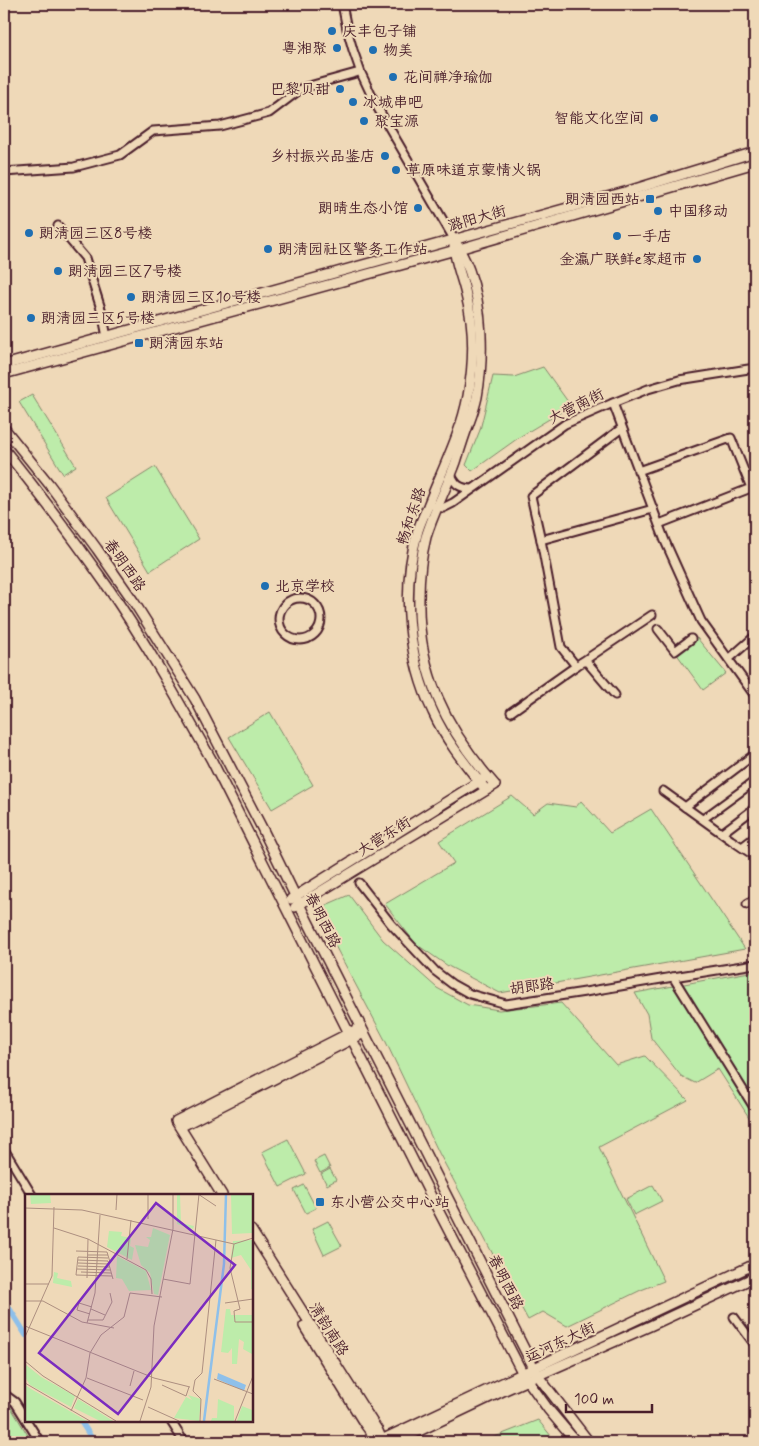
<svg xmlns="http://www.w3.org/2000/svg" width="759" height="1446" viewBox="0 0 759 1446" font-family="Mynerve,'LXGW WenKai TC',sans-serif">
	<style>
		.green { fill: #bdecaa; stroke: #84866a }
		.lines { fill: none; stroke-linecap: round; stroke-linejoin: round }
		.canal { stroke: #8ec0ea; stroke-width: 6 }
		.minor-casing { stroke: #4a1f2b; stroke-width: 11 }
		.major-casing { stroke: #4a1f2b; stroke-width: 12 }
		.minor { stroke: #efd9b8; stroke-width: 7 }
		.major { stroke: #efd9b8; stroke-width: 9 }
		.poi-dot { fill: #1f6fb2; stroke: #efd9b8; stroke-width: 2 }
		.labels { text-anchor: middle; stroke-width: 4; stroke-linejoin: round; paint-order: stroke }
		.poi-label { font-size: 15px; fill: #4a1f2b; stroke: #efd9b8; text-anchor: start }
		.street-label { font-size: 15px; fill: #4a1f2b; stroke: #efd9b8 }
		.inset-river { fill: none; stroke: #8ec0ea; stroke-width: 2.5 }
		.inset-road { fill: none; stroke: #ad8f80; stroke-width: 1 }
		.view { fill: #7b2cbf; fill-opacity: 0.15; stroke: #7b2cbf; stroke-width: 2.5 }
		.inset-edge { fill: none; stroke: #4a1f2b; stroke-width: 2.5 }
	</style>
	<rect width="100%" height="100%" fill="#efd9b8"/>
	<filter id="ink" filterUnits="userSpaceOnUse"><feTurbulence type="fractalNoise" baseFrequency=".02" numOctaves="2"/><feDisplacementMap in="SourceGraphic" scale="10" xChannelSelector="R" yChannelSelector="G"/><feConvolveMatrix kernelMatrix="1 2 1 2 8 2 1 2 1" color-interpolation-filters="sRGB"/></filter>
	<g filter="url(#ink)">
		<g class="green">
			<path d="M543 367 571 406 521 436 472 471 466 465 480 430 493 376 514 377Z"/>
			<path d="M32 395 76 466 63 474 19 402Z"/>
			<path d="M155 467 199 539 150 571 106 498Z"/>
			<path d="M697 638 726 673 703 690 676 653Z"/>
			<path d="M270 712 313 785 272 809 229 737Z"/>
			<path d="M512 796 533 814 548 803 576 807 581 801 610 833 651 809 745 949 500 993 448 966 416 944 385 904 454 863 439 841Z"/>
			<path d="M349 895 383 940 437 988 468 1005 499 1010 561 1003 616 1065 645 1056 688 1100 599 1147 664 1281 641 1290 567 1326 543 1312 528 1320 439 1153 385 1040 332 940 319 908Z"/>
			<path d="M755 971V1116L750 1119 718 1069 695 1083 681 1076 651 1038 647 1014 635 993Z"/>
			<path d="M288 1139 306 1174 280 1187 262 1152Z"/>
			<path d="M324 1156 330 1168 320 1173 314 1161Z"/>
			<path d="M330 1169 336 1180 327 1185 321 1174Z"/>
			<path d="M304 1185 316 1208 306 1213 294 1190Z"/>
			<path d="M653 1185 662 1201 634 1215 626 1199Z"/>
			<path d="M328 1221 342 1246 324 1255 312 1229Z"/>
			<path d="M4 1400 7 1401 32 1442H4Z"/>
			<path d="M538 1420 556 1442H482Z"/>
		</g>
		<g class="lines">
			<g class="canal">
				<path d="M4 1300 26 1335"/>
				<path d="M80 1420 94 1442"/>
			</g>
			<g class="minor-casing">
				<g id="minor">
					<path d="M342 4 347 29 353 50 361 73 376 105 454 239"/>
					<path d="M4 172 74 167 120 155 153 131 220 126 269 113 302 88 356 73"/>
					<path d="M58 226 85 258 102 312 107 337"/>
					<path d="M613 403 665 541 701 621 755 696"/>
					<path d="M638 471 731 438 751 488 659 524"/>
					<path d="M451 474C455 485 460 488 471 489"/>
					<path d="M434 506 443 508 453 503 565 424 613 403 648 389 679 380 755 368"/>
					<path d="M541 540 653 509"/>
					<circle cx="300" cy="619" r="21"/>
					<path d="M658 629 675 651 691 639"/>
					<path d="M729 659 755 636"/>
					<path d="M582 662 652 615"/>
					<path d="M615 695 587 662H582L576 666 561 647 541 540 531 496 622 428"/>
					<path d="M511 712 576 666"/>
					<path d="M663 791 731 840 755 856"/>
					<path d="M685 807 755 754"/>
					<path d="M703 819 755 781"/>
					<path d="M722 833 755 808"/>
					<path d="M742 847 755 837"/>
					<path d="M359 883 391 924 435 971 452 984 470 994 506 1004 585 992 673 977 755 964"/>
					<path d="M747 904 755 899"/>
					<path d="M673 977 755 1109"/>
					<path d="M4 1149 32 1195"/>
					<path d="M734 1317 755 1345"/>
					<path d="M4 1394 15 1402 40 1442"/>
					<path d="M170 1420 184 1442"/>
				</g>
			</g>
			<g class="major-casing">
				<g id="major">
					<path d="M454 247C455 262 463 280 466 295 475 328 474 363 468 396 461 434 442 470 428 506 424 515 419 525 417 534 401 590 408 660 433 712 446 741 466 765 486 790"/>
					<path d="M4 365 625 192 755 152"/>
					<path d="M4 374 459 249 755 163"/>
					<path d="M4 428 49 484 97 549 134 602 195 699 263 830 302 910 538 1376 589 1442"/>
					<path d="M4 449C40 494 74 539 107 586 145 641 178 700 211 759L437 1208 523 1374 548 1409 576 1442"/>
					<path d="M291 899 483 779"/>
					<path d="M295 907 495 785C446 730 417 671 419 597 419 576 421 556 426 537 434 511 447 487 456 462 460 449 464 436 469 423 472 415 475 406 477 397 484 358 483 308 469 270 465 259 459 249 454 239"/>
					<path d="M180 1127 364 1033"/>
					<path d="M222 1195 176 1121 361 1027"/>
					<path d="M251 1230 378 1431 383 1442"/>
					<path d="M304 1326 364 1423 378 1442"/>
					<path d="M377 1442 755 1264"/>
					<path d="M396 1442 505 1390 650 1326 755 1277"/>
				</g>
			</g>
			<use href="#minor" class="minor"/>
			<use href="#major" class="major"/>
		</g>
	</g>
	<g class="poi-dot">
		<circle cx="332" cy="31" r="5"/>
		<circle cx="337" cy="48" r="5"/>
		<circle cx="373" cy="50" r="5"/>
		<circle cx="393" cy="77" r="5"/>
		<circle cx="340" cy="89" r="5"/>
		<circle cx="353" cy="102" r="5"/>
		<circle cx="654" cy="118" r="5"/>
		<circle cx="364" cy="121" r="5"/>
		<circle cx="385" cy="156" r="5"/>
		<circle cx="396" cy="170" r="5"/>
		<rect x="645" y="194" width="10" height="10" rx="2.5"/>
		<circle cx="418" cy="208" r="5"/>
		<circle cx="658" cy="211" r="5"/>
		<circle cx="29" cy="233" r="5"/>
		<circle cx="617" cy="236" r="5"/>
		<circle cx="268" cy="249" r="5"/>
		<circle cx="697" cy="259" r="5"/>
		<circle cx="58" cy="271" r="5"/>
		<circle cx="131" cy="297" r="5"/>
		<circle cx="31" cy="318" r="5"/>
		<rect x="134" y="338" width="10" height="10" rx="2.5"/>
		<circle cx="265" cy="586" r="5"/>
		<rect x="315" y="1197" width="10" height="10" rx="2.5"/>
	</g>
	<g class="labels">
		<g class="poi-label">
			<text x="342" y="36">庆丰包子铺</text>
			<text x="327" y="53" text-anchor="end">粤湘聚</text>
			<text x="383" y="55">物美</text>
			<text x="403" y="82">花间禅净瑜伽</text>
			<text x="330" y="94" text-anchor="end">巴黎贝甜</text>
			<text x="363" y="107">冰城串吧</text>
			<text x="644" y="123" text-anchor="end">智能文化空间</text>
			<text x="374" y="126">聚宝源</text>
			<text x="375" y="161" text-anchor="end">乡村振兴品鉴店</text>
			<text x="406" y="175">草原味道京蒙情火锅</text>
			<text x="640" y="204" text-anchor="end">朗清园西站</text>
			<text x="408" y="213" text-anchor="end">朗晴生态小馆</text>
			<text x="668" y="216">中国移动</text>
			<text x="39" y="238">朗清园三区8号楼</text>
			<text x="627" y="241">一手店</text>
			<text x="278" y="254">朗清园社区警务工作站</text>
			<text x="687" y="264" text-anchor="end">金瀛广联鲜e家超市</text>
			<text x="68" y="276">朗清园三区7号楼</text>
			<text x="141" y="302">朗清园三区10号楼</text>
			<text x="41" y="323">朗清园三区5号楼</text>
			<text x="149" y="348">朗清园东站</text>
			<text x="275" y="591">北京学校</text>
			<text x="330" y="1207">东小营公交中心站</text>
		</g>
		<g class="street-label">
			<text transform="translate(477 218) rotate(-16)" y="5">潞阳大街</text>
			<text transform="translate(576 406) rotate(-27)" y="5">大营南街</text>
			<text transform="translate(411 516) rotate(-71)" y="5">畅和东路</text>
			<text transform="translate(125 565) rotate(55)" y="5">春明西路</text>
			<text transform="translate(384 836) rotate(-32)" y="5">大营东街</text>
			<text transform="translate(323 920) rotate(63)" y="5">春明西路</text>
			<text transform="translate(532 986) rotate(-8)" y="5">胡郎路</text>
			<text transform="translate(506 1282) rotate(63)" y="5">春明西路</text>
			<text transform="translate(329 1329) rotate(58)" y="5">清韵南路</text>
			<text transform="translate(560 1342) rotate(-25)" y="5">运河东大街</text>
		</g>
	</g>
	<g transform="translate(25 1194)">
		<rect width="228" height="228" fill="#efd9b8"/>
		<path d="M5 0H25L26 9 6 10ZM152 0H155L156 29 169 32 168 35 152 30ZM206 0H227V39L207 40ZM128 34 145 41 133 101 129 100 125 79 116 71 110 51 123 53 125 46 121 43H126ZM84 37 97 38 96 42 106 44 105 52 109 54 107 66 82 53ZM227 46V95H226V76L216 61 206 64 208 47ZM92 62 121 77 126 96 104 97 97 85 91 84ZM29 78 33 79 32 84 46 87 47 93 28 89ZM201 115H205L206 121H227V160L218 155 219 148 214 145 212 170H207V154L203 159 196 158ZM0 170 16 183 50 202 46 213 5 191 0 183ZM0 191 6 195 62 227H0ZM163 201 176 205 174 227 149 224 161 203 167 206ZM53 205 88 227H75L49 214ZM193 205 209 212V227H186L187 224H192ZM217 212 227 216V227H212Z" fill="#bdecaa"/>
		<path d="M193 179 221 191 219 197 192 185Z" fill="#8ec0ea"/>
		<path class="inset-river" d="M179 227 199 70 201 0"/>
		<path class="inset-road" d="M173 0 191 12M0 14 57 16 209 50 228 44M91 16 92 0M123 25V0M29 34 63 45 121 76 126 85 127 100M170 40 174 0M209 50 205 74 215 115 209 117 210 128H228M51 57 82 58 85 68M63 61H83M83 64 53 63 51 81 87 82M102 65 106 26M53 66 83 67M83 67 88 85M53 69 83 70M53 72 84 73M52 75 85 76M56 78 86 79M62 84 63 45M138 85 165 90 170 40M0 90H24M0 107H18L57 128 89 134M200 109 228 105M66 115 80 121M65 120 52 116 54 109 67 113M63 126H78L87 108 85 99M62 129 70 99 75 21M0 132 129 184 165 193M0 143 27 82 29 13M65 159 76 141 99 123 105 99 137 103M0 167 18 182 91 227M62 184 118 206M189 185 228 200M0 189 65 227M137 191 161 202 164 193M105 192 109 177M123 213 154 227M46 217 61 184 65 159M115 227 126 193 129 132 148 35V0M175 227 176 205 168 197 170 186 177 179 191 46M210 227 228 182"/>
		<path class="view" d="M131 9 210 71 93 220 14 159Z"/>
		<rect width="228" height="228" class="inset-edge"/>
	</g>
	<rect width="759" height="1446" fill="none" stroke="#efd9b8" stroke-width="20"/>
	<rect x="10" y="10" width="739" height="1426" fill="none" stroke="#4a1f2b" stroke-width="2" filter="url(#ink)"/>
	<path d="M566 1404v8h86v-8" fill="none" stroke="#4a1f2b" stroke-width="2.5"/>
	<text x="574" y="1404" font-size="15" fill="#4a1f2b" stroke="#efd9b8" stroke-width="4" paint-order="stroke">100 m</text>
</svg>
